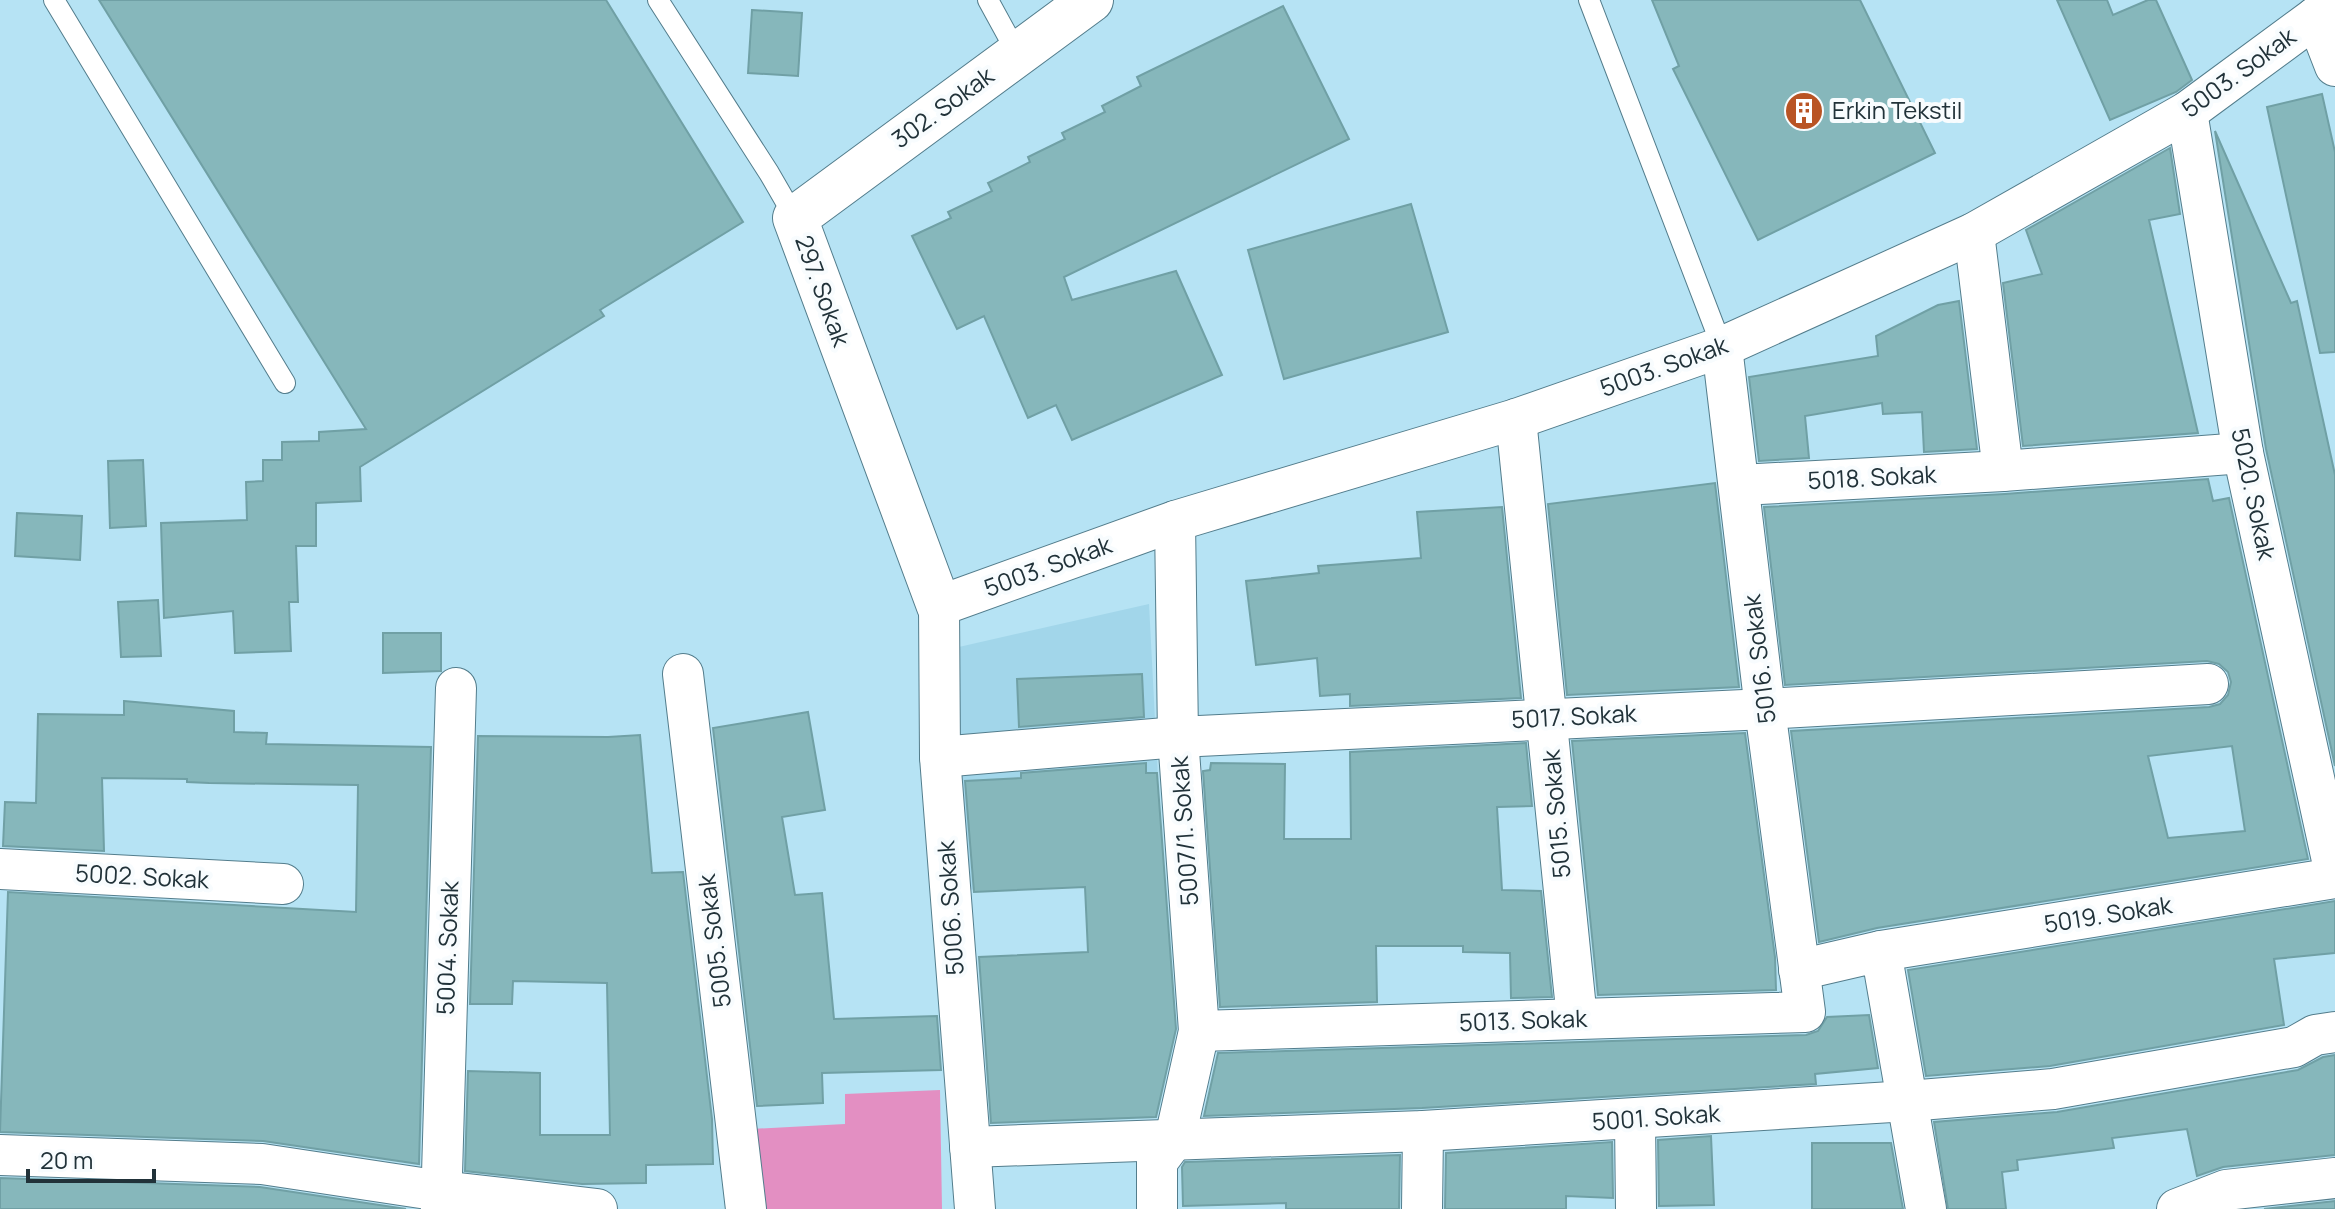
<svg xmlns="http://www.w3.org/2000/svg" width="2335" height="1209" viewBox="0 0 2335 1209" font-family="Manrope,sans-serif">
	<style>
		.built { fill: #a2d6ea }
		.green { fill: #e38fc2 }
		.building { fill: #86b7bb; stroke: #70a0a5; stroke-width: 2; fill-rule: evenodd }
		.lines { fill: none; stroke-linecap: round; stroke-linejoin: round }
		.lane-casing { stroke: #537d8c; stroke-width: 22 }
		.street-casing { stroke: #537d8c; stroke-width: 42 }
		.secondary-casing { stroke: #537d8c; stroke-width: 46 }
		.lane { stroke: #fff; stroke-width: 20 }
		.street { stroke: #fff; stroke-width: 40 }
		.secondary { stroke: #fff; stroke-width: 44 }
		.labels { text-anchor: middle; stroke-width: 8; stroke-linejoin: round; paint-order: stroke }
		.street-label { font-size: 24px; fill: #213239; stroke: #f8fcfe }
		.poi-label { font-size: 24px; fill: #213239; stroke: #f8fcfe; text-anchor: start }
	</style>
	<rect width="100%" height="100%" fill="#b6e3f4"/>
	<path class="built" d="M1149 604 1163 875 953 891 950 649Z"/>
	<path class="green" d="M940 1090 942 1209H762L751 1129 845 1124V1094Z"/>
	<g class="building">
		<path d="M99 0H606L743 222 600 310 604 316 360 467 361 501 316 503V546H296L298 602H289L291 651 235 653 233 611 164 618 161 523 247 520 246 482 263 481V460H282V442L319 441V432L366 429Z"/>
		<path d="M1652 0H1860L1935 153 1758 240 1673 69 1679 66Z"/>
		<path d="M2057 0H2107L2113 15 2148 0H2156L2192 80 2176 92 2110 120Z"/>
		<path d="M1283 6 1349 139 1064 277 1072 300 1176 271 1222 375 1072 440 1056 405 1028 418 984 316 957 329 912 236 951 218 948 212 992 191 988 183 1030 162 1028 157 1065 139 1062 133 1105 112 1102 106 1141 86 1137 77Z"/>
		<path d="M752 10 802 13 798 76 748 73Z"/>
		<path d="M2322 94 2335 152V352L2320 353 2267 107Z"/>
		<path d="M2215 131 2291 303 2297 301 2335 475V766L2266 449Z"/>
		<path d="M2170 148 2180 214 2149 220 2198 433 2023 446 2003 283 2042 274 2026 230Z"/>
		<path d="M1411 204 1448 332 1284 379 1248 250Z"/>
		<path d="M1959 301 1977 449 1924 452 1922 412 1883 414 1882 403 1805 416 1809 458 1759 461 1749 377 1878 356 1876 336 1938 305Z"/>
		<path d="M143 460 146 526 110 528 108 461Z"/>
		<path d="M2208 479 2213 501 2229 498 2308 859 1877 928 1819 942 1791 731 2209 707 2220 704 2228 695 2231 682 2228 672 2219 664 2207 661 1785 685 1764 507 2005 494ZM2232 746 2245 831 2168 838 2148 756Z"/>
		<path d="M1715 483 1739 687 1567 695 1548 504Z"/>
		<path d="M1502 507 1521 698 1350 706V694L1320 696 1317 658 1256 665 1246 581 1319 573 1318 566 1421 558 1417 512Z"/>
		<path d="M17 513 82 516 80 560 15 556Z"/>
		<path d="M158 600 161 656 121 657 118 602Z"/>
		<path d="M383 633H441V671L383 673Z"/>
		<path d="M1142 674 1144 717 1019 727 1017 679Z"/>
		<path d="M124 701 234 711V732L267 733 266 744 431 747 419 1164 263 1141 0 1132 8 892 356 912 358 785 209 783 187 782V779L102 778 104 851 3 846 5 802 36 803 38 714 124 715Z"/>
		<path d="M808 712 825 810 782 817 795 895 822 893 834 1019 937 1016 941 1070 822 1073 823 1103 757 1106 713 728Z"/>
		<path d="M1745 733 1775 957 1776 990 1598 995 1572 741Z"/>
		<path d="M640 735 652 873 683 872 712 1119 713 1164 646 1165V1183L582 1184 465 1171 468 1071 540 1073V1135H610L607 983 513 981 512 1004H470L478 736 608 737Z"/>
		<path d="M1526 743 1532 806 1497 807 1502 890 1541 891 1552 997 1511 998 1510 953 1463 952V946H1376L1377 1002 1220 1007 1203 771 1210 770 1211 763 1285 764 1284 839H1351L1350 752Z"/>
		<path d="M1146 763V773H1157L1176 1029 1156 1117 991 1123 979 957 1088 952 1085 887 974 892 965 781 1021 778V773Z"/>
		<path d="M2335 901V953L2274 959 2284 1025 2050 1066 1926 1076 1908 970Z"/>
		<path d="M1869 1015 1878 1068 1815 1074 1816 1084 1422 1108 1204 1116 1218 1053 1806 1035 1818 1031 1827 1017Z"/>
		<path d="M2335 1055V1155L2223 1167 2197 1176 2187 1129 2112 1138 2114 1148 2017 1160 2018 1170 2002 1172 2006 1209H1948L1934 1122 2057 1112 2298 1070 2323 1057Z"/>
		<path d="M1711 1136 1714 1205 1659 1206 1658 1140Z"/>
		<path d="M1612 1142 1613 1198 1566 1196V1209H1445L1446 1153Z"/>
		<path d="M1812 1143H1891L1903 1209H1812Z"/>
		<path d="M1400 1155 1399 1209H1286V1203L1183 1206 1182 1167 1185 1162Z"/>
		<path d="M0 1178 260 1187 406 1209H0Z"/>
		<path d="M2335 1201V1209H2264Z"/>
	</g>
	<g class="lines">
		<g class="lane-casing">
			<g id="lane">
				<path d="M54 0 285 383"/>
				<path d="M658 0 769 173 795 218"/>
				<path d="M988 0 1017 53"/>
				<path d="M1589 0 1722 347"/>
			</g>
		</g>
		<g class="street-casing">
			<g id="street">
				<path d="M2316 17 2335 66"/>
				<path d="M2187 112 2243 453 2335 874"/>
				<path d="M1974 233 2003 471"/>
				<path d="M1516 419 1577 1019"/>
				<path d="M1740 485 2003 471 2243 453"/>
				<path d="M683 674 746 1209"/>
				<path d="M940 757 1178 737 1765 709 2208 684"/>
				<path d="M0 869 283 884"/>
				<path d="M1881 951 2335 878"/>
				<path d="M1799 970 1881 951 1926 1209"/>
				<path d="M1199 1031 1805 1012 1765 709 1722 347"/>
				<path d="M1635 1120 1636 1209"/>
				<path d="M970 1147 1423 1131 1908 1101 2053 1089 2294 1047 2315 1035 2335 1032"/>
				<path d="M0 1155 262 1164 441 1191 597 1209"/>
				<path d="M441 1209 456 688"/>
				<path d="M975 1209 940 757 939 606 1175 521 1516 419 1722 347 1974 233 2187 112 2316 17 2335 9"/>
				<path d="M1157 1209V1162L1175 1138 1199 1031 1178 737 1175 521"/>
				<path d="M1422 1209 1423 1131"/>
				<path d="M2177 1209 2226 1190 2335 1178"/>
			</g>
		</g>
		<g class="secondary-casing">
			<path id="secondary" d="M939 606 795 218 1091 0"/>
		</g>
		<use href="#lane" class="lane"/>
		<use href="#street" class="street"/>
		<use href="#secondary" class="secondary"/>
	</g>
	<defs>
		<g id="building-disc" transform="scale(2)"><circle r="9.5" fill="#b95424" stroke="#f8fcfe"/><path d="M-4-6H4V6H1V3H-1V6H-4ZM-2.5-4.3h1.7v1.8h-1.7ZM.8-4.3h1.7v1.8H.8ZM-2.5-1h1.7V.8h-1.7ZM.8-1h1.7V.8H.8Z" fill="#fff"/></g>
	</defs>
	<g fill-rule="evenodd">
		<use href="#building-disc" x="1804" y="111"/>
	</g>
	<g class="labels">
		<g class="street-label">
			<text transform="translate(2239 73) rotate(-36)" y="8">5003. Sokak</text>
			<text transform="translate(943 108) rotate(-36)" y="8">302. Sokak</text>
			<text transform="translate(822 291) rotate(70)" y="8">297. Sokak</text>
			<text transform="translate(1664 367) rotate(-20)" y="8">5003. Sokak</text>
			<text transform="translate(1872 478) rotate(-3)" y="8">5018. Sokak</text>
			<text transform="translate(2253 494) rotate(78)" y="8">5020. Sokak</text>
			<text transform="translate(1048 567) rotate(-20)" y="8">5003. Sokak</text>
			<text transform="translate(1760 659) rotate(-97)" y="8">5016. Sokak</text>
			<text transform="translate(1574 717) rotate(-3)" y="8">5017. Sokak</text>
			<text transform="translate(1557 814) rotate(-95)" y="8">5015. Sokak</text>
			<text transform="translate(1185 831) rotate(-94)" y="8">5007/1. Sokak</text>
			<text transform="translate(142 877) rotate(3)" y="8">5002. Sokak</text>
			<text transform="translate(951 908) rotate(-94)" y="8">5006. Sokak</text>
			<text transform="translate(2108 915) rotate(-9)" y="8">5019. Sokak</text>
			<text transform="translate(715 941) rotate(-97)" y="8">5005. Sokak</text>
			<text transform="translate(448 948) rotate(-88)" y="8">5004. Sokak</text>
			<text transform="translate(1523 1021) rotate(-2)" y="8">5013. Sokak</text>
			<text transform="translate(1656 1118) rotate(-4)" y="8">5001. Sokak</text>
		</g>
		<g class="poi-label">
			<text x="1832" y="119">Erkin Tekstil</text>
		</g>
	</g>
	<path d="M28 1169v12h126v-12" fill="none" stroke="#213239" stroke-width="4"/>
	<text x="40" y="1169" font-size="24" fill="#213239" stroke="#f8fcfe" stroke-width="6" paint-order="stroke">20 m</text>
</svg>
